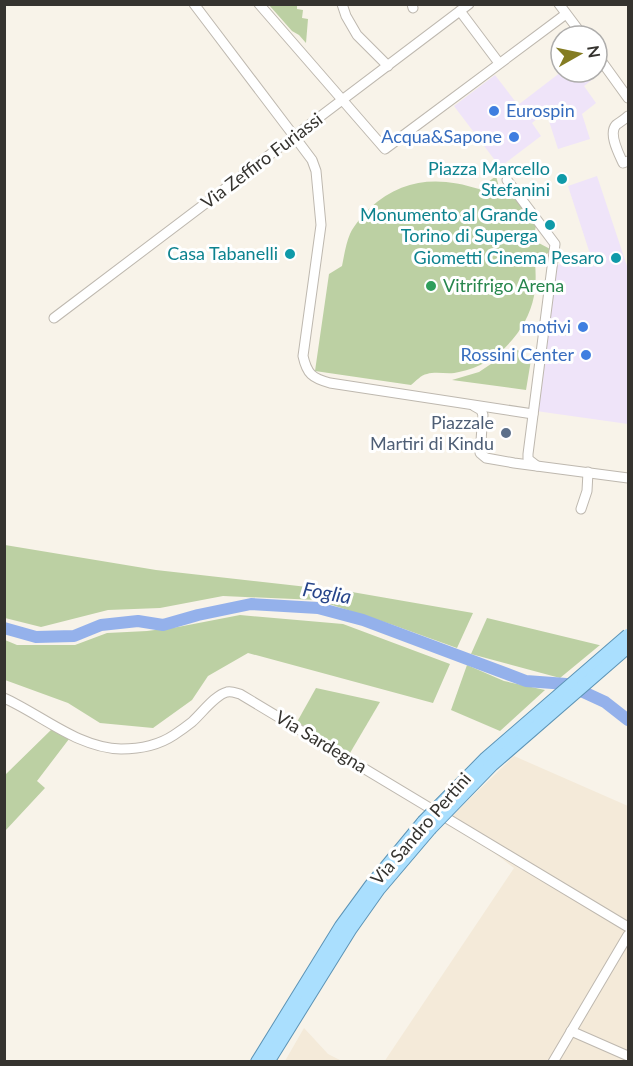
<svg xmlns="http://www.w3.org/2000/svg" width="633" height="1066" viewBox="0 0 633 1066" font-family="Lato,sans-serif">
	<style>
		.commercial { fill: #efe4f9 }
		.built { fill: #f4ead9 }
		.green { fill: #bcd0a3 }
		.lines { fill: none; stroke-linecap: round; stroke-linejoin: round }
		.river { stroke: #94b1eb; stroke-width: 12 }
		.minor-casing { stroke: #beb8af; stroke-width: 11 }
		.major-casing { stroke: #5d94b6; stroke-width: 14 }
		.minor { stroke: #fff; stroke-width: 9 }
		.major { stroke: #aadffe; stroke-width: 12 }
		.major-bridge-casing { stroke: #5d94b6; stroke-width: 14; stroke-linecap: butt }
		.major-bridge { stroke: #aadffe; stroke-width: 12 }
		.shop-dot { fill: #3f7fe0; stroke: #fff; stroke-width: 2 }
		.culture-dot { fill: #0f9aa8; stroke: #fff; stroke-width: 2 }
		.leisure-dot { fill: #2e9e5b; stroke: #fff; stroke-width: 2 }
		.service-dot { fill: #5c6f8a; stroke: #fff; stroke-width: 2 }
		.labels { text-anchor: middle; stroke-width: 6; stroke-linejoin: round; paint-order: stroke }
		.shop-label { font-size: 18px; fill: #366cbe; stroke: #fff; text-anchor: end }
		.street-label { font-size: 18px; fill: #35332f; stroke: #fff }
		.culture-label { font-size: 18px; fill: #0d838f; stroke: #fff; text-anchor: end }
		.leisure-label { font-size: 18px; fill: #27864d; stroke: #fff; text-anchor: start }
		.service-label { font-size: 18px; fill: #4e5e75; stroke: #fff; text-anchor: end }
		.water-label { font-size: 20px; font-style: italic; fill: #27458a; stroke: #fff }
	</style>
	<rect width="100%" height="100%" fill="#f8f3e9"/>
	<g class="commercial">
		<path d="M561 72H587L593 79 584 86 596 103 582 114 590 139 558 149 548 118 544 113 532 123 541 136 500 167 454 106 495 75 518 105Z"/>
		<path d="M597 176 627 266 628 267V424L536 411 557 265 590 254 568 186Z"/>
	</g>
	<g class="built">
		<path d="M514 756 628 806V1061L384 1062 514 868 476 839 447 821Z"/>
		<path d="M304 1028 328 1054 342 1061H285Z"/>
	</g>
	<g class="green">
		<path d="M269 5H297V9L303 10 302 18 308 19 306 43 299 35 292 31Z"/>
		<path d="M496 176 502 198 516 199 536 226 533 240 552 250 535 263C536 274 536 285 534 296 527 332 496 365 459 372 449 375 437 371 427 374 421 375 416 381 411 385L315 371 329 274 342 266C344 256 346 243 350 234 354 225 363 215 370 208 402 178 439 176 479 189Z"/>
		<path d="M515 348 531 360 526 390 452 380 479 372Z"/>
		<path d="M5 545 156 570 352 592 473 613 457 648 393 625 317 600 223 596 160 608 108 610 41 627 5 618Z"/>
		<path d="M240 615 343 624 450 664 433 703 248 653 208 676 192 700 153 728 100 723 68 703 5 680V640L17 645H75L107 633 147 631 178 627Z"/>
		<path d="M487 618 599 645H600L560 678 471 654Z"/>
		<path d="M467 665 504 681 545 690 500 731 451 710Z"/>
		<path d="M316 688 380 702 350 753 297 722Z"/>
		<path d="M52 729 69 739 37 781 45 788 5 831V775Z"/>
	</g>
	<g class="lines">
		<path class="river" d="M4 628 36 637 74 636 101 625 138 621 163 625 198 615 251 604 318 608 363 620 526 681 566 684 605 702 628 720"/>
		<g class="minor-casing">
			<g id="minor">
				<path d="M194 4 294 136 312 160 316 171 321 225 303 356C307 374 312 378 330 383L533 414"/>
				<path d="M259 4 385 149 566 14"/>
				<path d="M342 4 346 16 357 35 388 66"/>
				<path d="M412 4 413 8"/>
				<path d="M559 4 583 36"/>
				<path d="M460 11 499 63"/>
				<path d="M597 55 628 98"/>
				<path d="M628 116C625 119 620 122 616 125 608 134 619 154 623 163L628 161"/>
				<path d="M507 180 555 244 528 454V459L537 466"/>
				<path d="M54 318 469 4"/>
				<path d="M474 406 481 410 483 415 480 453 486 458 514 463 628 478"/>
				<path d="M581 509 587 491 588 472"/>
				<path d="M4 698C42 715 78 748 121 749 139 749 159 745 174 735 180 731 187 726 192 722 202 713 215 695 227 692 232 691 236 693 240 694L628 927"/>
				<path d="M571 1031 628 1056"/>
				<path d="M553 1062 628 935"/>
			</g>
		</g>
		<g class="major-casing">
			<g id="major">
				<path d="M257 1062 341 926 371 885 423 822"/>
				<path d="M268 1062 350 930 379 889 430 829"/>
			</g>
		</g>
		<use href="#minor" class="minor"/>
		<use href="#major" class="major"/>
		<g class="major-bridge-casing">
			<g id="major-bridge">
				<path d="M423 822 486 758 628 635"/>
				<path d="M430 829 492 765 628 647"/>
			</g>
		</g>
		<use href="#major-bridge" class="major-bridge"/>
	</g>
	<g class="shop-dot">
		<circle cx="494" cy="111" r="6"/>
		<circle cx="514" cy="137" r="6"/>
		<circle cx="583" cy="327" r="6"/>
		<circle cx="586" cy="355" r="6"/>
	</g>
	<g class="culture-dot">
		<circle cx="562" cy="179" r="6"/>
		<circle cx="550" cy="225" r="6"/>
		<circle cx="290" cy="254" r="6"/>
		<circle cx="616" cy="258" r="6"/>
	</g>
	<circle class="leisure-dot" cx="431" cy="286" r="6"/>
	<circle class="service-dot" cx="506" cy="433" r="6"/>
	<g class="labels">
		<g class="shop-label">
			<text x="506" y="117" text-anchor="start">Eurospin</text>
			<text x="502" y="143">Acqua&amp;Sapone</text>
			<text x="571" y="333">motivi</text>
			<text x="574" y="361">Rossini Center</text>
		</g>
		<g class="street-label">
			<text transform="translate(262 161) rotate(-37)" y="6">Via Zeffiro Furiassi</text>
			<text transform="translate(321 742) rotate(31)" y="6">Via Sardegna</text>
			<text transform="translate(421 829) rotate(-49)" y="6">Via Sandro Pertini</text>
		</g>
		<g class="culture-label">
			<text x="550" y="175">Piazza Marcello<tspan x="550" dy="21">Stefanini</tspan></text>
			<text x="538" y="221">Monumento al Grande<tspan x="538" dy="21">Torino di Superga</tspan></text>
			<text x="278" y="260">Casa Tabanelli</text>
			<text x="604" y="264">Giometti Cinema Pesaro</text>
		</g>
		<g class="leisure-label">
			<text x="443" y="292">Vitrifrigo Arena</text>
		</g>
		<g class="service-label">
			<text x="494" y="429">Piazzale<tspan x="494" dy="21">Martiri di Kindu</tspan></text>
		</g>
		<g class="water-label">
			<text transform="translate(327 593) rotate(10)" y="7">Foglia</text>
		</g>
	</g>
	<rect width="633" height="1066" fill="none" stroke="#35332f" stroke-width="12"/>
	<g transform="translate(579 54) rotate(81)"><circle r="28" fill="#ffffff" stroke="#aeadac" stroke-width="1.5"/>
	<path d="M0-4.5L10 22L0 15L-10 22Z" fill="#847c22"/>
	<text y="-9" font-size="16" font-weight="bold" text-anchor="middle" fill="#35332f">N</text>
	</g>
</svg>
